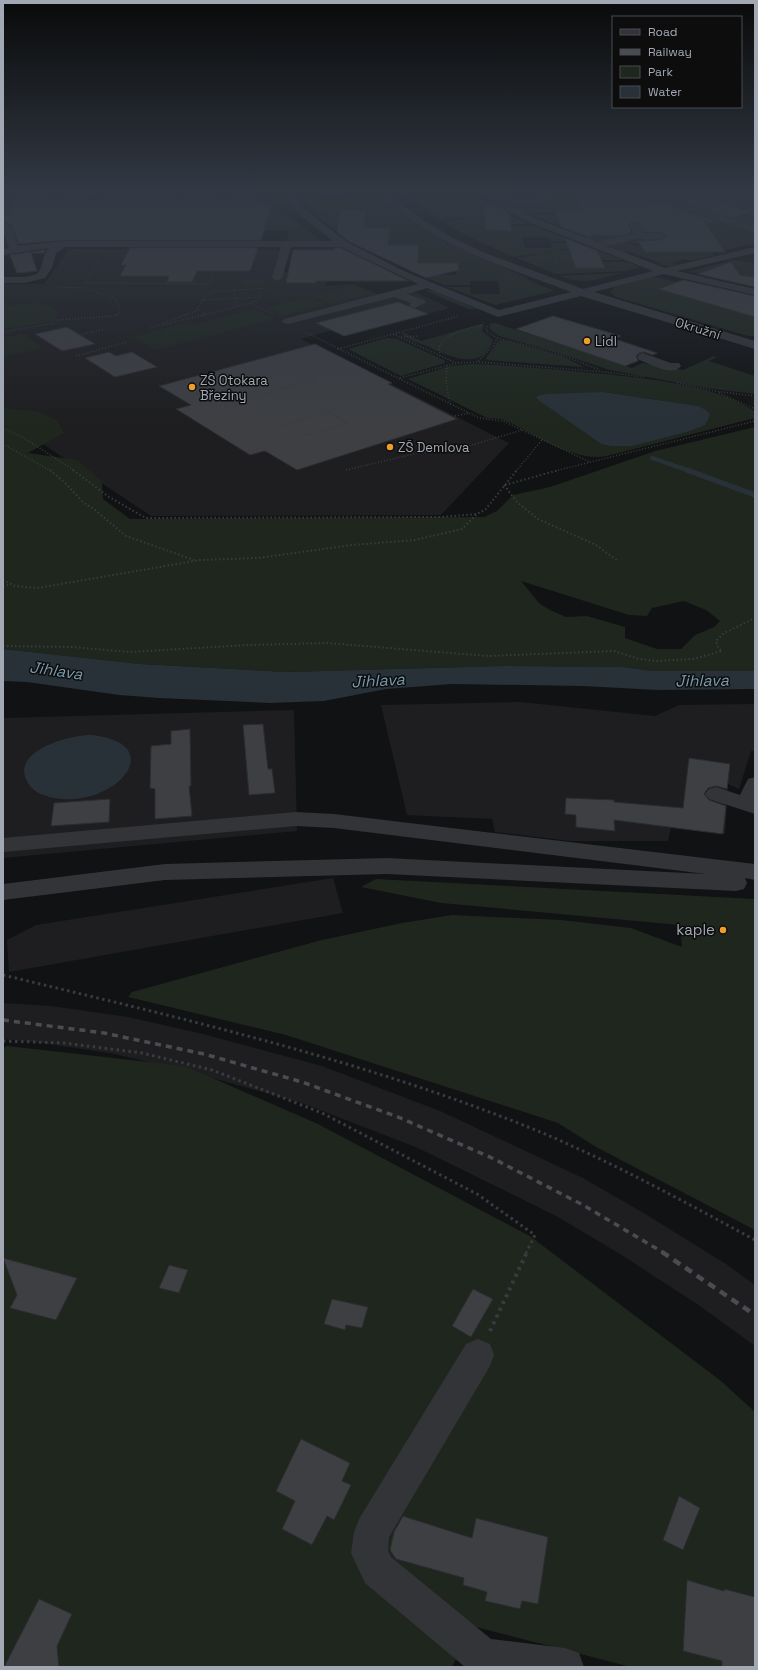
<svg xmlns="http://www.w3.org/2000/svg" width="758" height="1670" viewBox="0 0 758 1670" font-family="'Space Grotesk',sans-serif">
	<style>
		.built { fill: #1e1e20 }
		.green { fill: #1e261e; fill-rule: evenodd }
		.water { fill: #283137 }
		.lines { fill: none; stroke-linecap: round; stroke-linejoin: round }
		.stream-far1 { stroke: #283137; stroke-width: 4 }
		.stream { stroke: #283137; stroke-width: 5.5 }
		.building { fill: #3d3f43; stroke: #2b2c2f }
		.path-far4 { stroke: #393b3f; stroke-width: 1; stroke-dasharray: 1 1.5; stroke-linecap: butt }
		.path-far3 { stroke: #393b3f; stroke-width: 1.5; stroke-dasharray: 1 2; stroke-linecap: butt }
		.path-far2 { stroke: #393b3f; stroke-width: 2; stroke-dasharray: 1.5 2.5; stroke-linecap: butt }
		.path-far1 { stroke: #393b3f; stroke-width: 3; stroke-dasharray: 2.5 3.5; stroke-linecap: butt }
		.path { stroke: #393b3f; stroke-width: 4; stroke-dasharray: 3 4.5; stroke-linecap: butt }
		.minor { fill: #333438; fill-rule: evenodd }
		.rail-far1 { stroke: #4a4c51; stroke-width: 3.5; stroke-dasharray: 6 5; stroke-linecap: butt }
		.rail { stroke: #4a4c51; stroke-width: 4.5; stroke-dasharray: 8 6; stroke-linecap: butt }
		.poi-dot { fill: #f19d2b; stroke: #0d0d0e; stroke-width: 1.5 }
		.labels { text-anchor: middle; stroke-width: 3; stroke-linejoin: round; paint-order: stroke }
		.far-street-label { font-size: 13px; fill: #a3a9b4; stroke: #0d0d0e }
		.far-poi-label { font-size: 13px; fill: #a3a9b4; stroke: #0d0d0e; text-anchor: start }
		.poi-label { font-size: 15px; fill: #a3a9b4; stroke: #0d0d0e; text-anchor: end }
		.water-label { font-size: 16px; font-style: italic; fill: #799baf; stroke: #0d0d0e }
	</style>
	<rect width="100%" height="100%" fill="#111213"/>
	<g class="built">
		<path d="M69 249 289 250 284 272H328L326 286 354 284 379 295 406 288 450 308 345 336 333 330 301 339 509 443 441 515 151 516 25 432 3 421V284H44Z"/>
		<path d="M520 702 655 716 679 705 755 704V751H751L739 789 728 784 725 834 671 828 668 841H570L495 832 492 819 407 815 381 705Z"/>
		<path d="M294 710 297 831 3 858V718Z"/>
		<path d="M333 878 343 913 9 972 7 940 36 925Z"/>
		<path d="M3 1003 51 1006 128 1017 203 1034 322 1066 440 1111 583 1178 647 1215 726 1264 755 1285V1346L697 1304 620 1254 558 1217 418 1148 302 1103 184 1070 110 1053 35 1042 3 1039Z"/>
	</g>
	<g class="green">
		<path d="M3 192H55L46 202 43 199H19L11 208 63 240 17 244 10 227 3 219Z"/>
		<path d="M103 192H151L148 197 179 193 174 203 103 200 101 203H95Z"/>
		<path d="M185 192H225L221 200 179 203Z"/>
		<path d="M258 192H278L291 207 279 206V204H241L239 210H277L276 212 293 213 227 212 225 200 228 194 256 198Z"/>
		<path d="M347 192H376L409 219 447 243 528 278 526 279 554 291 495 305 448 287H470L471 294H500L498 281H470V285H444L409 270 417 269 428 275H456L455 263H428L407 269 372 252 418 256 419 245H392L380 249 389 238V228L364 227 339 233 315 214H340L365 219 366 210 341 209 340 213H314L295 195H322L321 200H345Z"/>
		<path d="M403 192H470L495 208 481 209H498L504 213 441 220Z"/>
		<path d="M486 192H509L510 196H534L533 192H571L567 200H533L538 198C523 198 510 200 495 199L501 198Z"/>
		<path d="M574 192H623L646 200 629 219 632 225V229L591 226 596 235H622L629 230 631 235 598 242 584 238 588 237 532 215H557L584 219 580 210H555L556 213H525L512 207H516L511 204 577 201 571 199Z"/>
		<path d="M700 196H708L755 209V228L683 204 674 207 755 233V244L710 253 715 255 690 261 685 259 672 263 677 265 669 266 656 264 661 263 630 252 624 253 609 246 610 245 622 241 635 246H642L645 252H672L628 242 650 238 686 235H660L661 233C644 232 643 236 634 220L655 204 649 201 659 202Z"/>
		<path d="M261 214H286L325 244 253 242 255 235H262L260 241H287L289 230H264Z"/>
		<path d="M507 214 530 225 511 224 510 221 485 220V230L511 231V226H533L573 241H550L548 237H522L525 248H552L550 243H577L585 246 514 257 468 236 443 222Z"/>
		<path d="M588 247 623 260H601L600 256H572L604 267 602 262H628L640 267 627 271 556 274 517 258Z"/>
		<path d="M734 260 755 263V277L710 269 702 274 688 272Z"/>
		<path d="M621 273C595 280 585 285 559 276Z"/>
		<path d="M653 276 687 285 682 287 672 284 660 289 755 317V336H748L616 297 610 292 615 287Z"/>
		<path d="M243 278H266L264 286 240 285Z"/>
		<path d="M354 286 371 293 330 304 312 296Z"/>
		<path d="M424 290 435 291 477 309H468Z"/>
		<path d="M309 297 326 304 283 316 266 308Z"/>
		<path d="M33 303 53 307 58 312 56 321 3 329V306Z"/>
		<path d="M255 309 275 319 155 350 132 337 189 322 194 325Z"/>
		<path d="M484 323 482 331 493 340C482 373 448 356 427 346 419 343 408 340 402 334V332L421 341Z"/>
		<path d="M495 323 632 368 643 363 683 370 714 356 717 357 709 361 755 376V394L705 388 610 370 556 352 499 336 490 329V324Z"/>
		<path d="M23 334 43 348 3 357V338Z"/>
		<path d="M387 338 397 339 444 360 445 363 401 376 348 349Z"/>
		<path d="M503 340 560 355 584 367 487 360 486 358 498 341Z"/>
		<path d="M473 364C506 365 538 368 571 371 622 376 711 381 754 411L755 418 607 456C575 462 539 437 511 423L500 419 487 418 408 379 450 366ZM603 392 699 406 601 444 538 399 536 400 537 399Z"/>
		<path d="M3 406 10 409 37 411 58 421 64 433 28 453 77 460 102 481 103 499 130 519 484 517 497 511 513 495 550 487 655 451 755 427V671H652L623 667 503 666 287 672 140 664 3 649ZM521 581 629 615 647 616 652 608 684 601 706 610 720 621 714 627 695 635 681 649H657L625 638V627L587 616 566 617 550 610 539 603Z"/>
		<path d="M376 879 755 899V1230L596 1147 558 1123 286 1035 128 997 132 992 322 940 402 923 452 915 561 920 631 928 682 947 680 925 441 903 361 887Z"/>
		<path d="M7 1046 185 1066 318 1124 530 1236 721 1381 755 1412V1667H631L472 1626 452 1667H3V1048Z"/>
	</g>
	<g class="water">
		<path d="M603 392 699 406 707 411 710 415 705 425 690 431 632 446H611L601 444 537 399V396L547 394Z"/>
		<path d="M3 649 140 664 287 672 503 666 623 667 652 671H755V689L658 690 583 686 452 684 386 689 324 701 270 703 159 698 119 695 27 682 3 681Z"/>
		<path d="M91 735C171 743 116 809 54 798 44 796 33 792 28 783 8 751 70 735 91 735Z"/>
	</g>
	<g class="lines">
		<path class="stream-far1" d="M652 458 690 471"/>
		<path class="stream" d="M687 470 755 495"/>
	</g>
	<g class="building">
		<path d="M67 192H92L87 200H146L151 192H175L172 200H230L234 192H258L254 204H272L261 240H63L19 244 12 226 7 223H3V217L19 199H62Z"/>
		<path d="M573 192H624L626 195 662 204 676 202 673 205 676 208 715 221 710 223 704 220 725 252H645L638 241 661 240 667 235 661 232H644L638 222H632L629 224 631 233 619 236 591 235 592 238 561 227 555 210H580Z"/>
		<path d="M718 192H755V203Z"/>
		<path d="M705 198 754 212 731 218 682 201Z"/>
		<path d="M484 204H494L509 213 512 231 485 230Z"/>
		<path d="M340 209 366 210 364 227 390 228 388 245H419L418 263H458L459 270 426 278 348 241 337 232Z"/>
		<path d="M565 238 597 251 605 268H576Z"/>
		<path d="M130 248H258L250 271H197L192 282H167L169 276H120L126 265H121Z"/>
		<path d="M334 248H341L409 281H316V283H286L293 250H334Z"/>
		<path d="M45 250 44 253H31L37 271 17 273 10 255Z"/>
		<path d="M731 262 740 275 755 277V287L698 274Z"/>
		<path d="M683 280 755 296V317L659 289Z"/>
		<path d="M398 302 428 314 344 336 316 323Z"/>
		<path d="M553 316 621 336 615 339 657 353 653 355 644 352 639 353 636 356 638 361 625 366 516 329Z"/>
		<path d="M67 327 95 344 62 351 35 334Z"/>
		<path d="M315 344 392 383 388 384 457 419 297 470 265 451 250 455 176 409 191 405 159 386Z"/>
		<path d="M109 352 116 356 132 352 157 367 115 377 85 358Z"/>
		<path d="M263 724 268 769H272L275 793 249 795 243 725Z"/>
		<path d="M190 729 191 786H189L192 816 155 819V789L150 788 151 746 171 744V731Z"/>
		<path d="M689 758 730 764 727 789 716 786 708 788 704 794 709 800 726 806 723 834 614 820 615 831 576 827V815L565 814 566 798 614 800V802L683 808Z"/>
		<path d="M110 799 109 822 51 826 54 803Z"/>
		<path d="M3 1258 77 1278 56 1320 10 1308 17 1295Z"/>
		<path d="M169 1265 188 1270 179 1293 159 1288Z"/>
		<path d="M473 1289 493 1299 471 1337 452 1326Z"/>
		<path d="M332 1299 368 1307 362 1328 346 1325 345 1330 324 1324Z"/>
		<path d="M301 1439 350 1463 342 1481 351 1485 334 1520 327 1516 312 1545 282 1529 295 1501 276 1491Z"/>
		<path d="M679 1496 700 1508 683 1550 663 1540Z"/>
		<path d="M403 1516 472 1538 476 1518 548 1537 538 1604 522 1601 520 1609 485 1601 487 1592 463 1585 464 1578 396 1559 390 1550 394 1532Z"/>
		<path d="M687 1580 724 1591V1589L755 1597V1667H722V1661L683 1651Z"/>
		<path d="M39 1599 72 1614 57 1646 59 1667H4Z"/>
	</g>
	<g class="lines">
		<g class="path-far4">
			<path d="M92 192H99"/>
			<path d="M175 192 182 193"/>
			<path d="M226 193H233"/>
			<path d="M308 195H322"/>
			<path d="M559 201H577"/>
			<path d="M570 201 569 196 572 192"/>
			<path d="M40 203H48L85 212 281 213"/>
			<path d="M48 203 56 192"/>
			<path d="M92 203 100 204"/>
			<path d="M558 203 584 210 596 217 617 224"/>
			<path d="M176 204H185"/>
			<path d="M181 213 187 218 210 227"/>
			<path d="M225 213 223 200 226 192"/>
			<path d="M332 214H340"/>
			<path d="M594 215 620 219"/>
			<path d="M17 216 30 219 33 224 45 230"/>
			<path d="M449 220 490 216"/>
			<path d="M72 221H79"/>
			<path d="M159 221H166"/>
			<path d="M248 222H257"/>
			<path d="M255 228 260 213"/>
			<path d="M73 229 100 192"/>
			<path d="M162 229 183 192"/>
			<path d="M678 236H687"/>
			<path d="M557 251 555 262 557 265"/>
			<path d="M531 255 564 250"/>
			<path d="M99 259 85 283 209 284 214 271"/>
			<path d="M163 262 165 264H156Z"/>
			<path d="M214 269 218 259"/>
			<path d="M365 280 376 278"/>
			<path d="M54 287 85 288 116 299 120 313 116 315"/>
			<path d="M234 290 237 307"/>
			<path d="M203 300 261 297"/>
			<path d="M250 303 273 314"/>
			<path d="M197 309 206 314"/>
			<path d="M185 315 196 311 204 297 212 292 266 288"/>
			<path d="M203 315 255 302 261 297V293L258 292"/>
		</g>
		<g class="path-far3">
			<path d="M57 320 114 316 118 314"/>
			<path d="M163 325 207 314"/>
			<path d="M487 326 486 331 497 338 554 352 600 370"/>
			<path d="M150 328 188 314"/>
			<path d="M3 332 54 323"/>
			<path d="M305 332 479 418 503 421 590 462"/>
			<path d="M393 334 456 363"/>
			<path d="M401 337 417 336"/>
			<path d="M64 339 105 329"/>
			<path d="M338 349 459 316"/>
			<path d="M76 356 127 342"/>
			<path d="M440 356 439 346C449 332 467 329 483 325"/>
			<path d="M478 361 494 345 497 338"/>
			<path d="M447 365 446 382 450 404"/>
			<path d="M400 378 457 363 478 362 605 372 644 377"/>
			<path d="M677 383 714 391 755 396"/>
			<path d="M213 393 296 370 314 380 232 403"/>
			<path d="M719 393 755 409"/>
			<path d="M455 416 469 413"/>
			<path d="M3 428 24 438 75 471"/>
			<path d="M274 428 329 412 348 423"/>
			<path d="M293 439 347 423"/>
			<path d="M3 444 51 471"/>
			<path d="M346 470 418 453 465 447 522 430"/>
			<path d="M516 471 542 440"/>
			<path d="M555 471 755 421"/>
		</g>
		<g class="path-far2">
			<path d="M50 470 65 483 84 503 94 509 126 536 194 560"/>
			<path d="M73 470 109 497 146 518 441 517 477 514 485 510 517 470"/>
			<path d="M504 485 517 502 538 519 596 545 618 561"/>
			<path d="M505 485 559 470"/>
			<path d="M3 580 15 586 38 588 200 560 258 558 352 545 415 540 462 529 477 514"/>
			<path d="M3 586 8 585"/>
			<path d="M3 646 72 647 129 652 248 645 327 643 488 656 614 651 639 659 657 661 693 659 722 651 718 648 716 641 724 633 755 618"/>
		</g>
		<g class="path-far1">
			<path d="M3 975C180 1018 359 1059 528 1127 607 1159 681 1200 755 1240"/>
			<path d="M3 1041 64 1043 142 1053 212 1070 322 1113 477 1194 535 1235 526 1253"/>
		</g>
		<path class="path" d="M490 1331 527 1252"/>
		<g class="minor">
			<path d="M281 192H290L305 210 347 242 406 272 499 310 571 292C511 269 449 251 398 210 392 204 383 199 378 192H388L421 219 453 238 485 253 583 289 653 271 526 221 476 192H487L498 198 547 199V203L544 204H508L532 217 597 242 633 234 630 225 632 223H638L643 233H661L666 236 661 239H639L607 246 665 268 755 247V253L677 271 755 289V295L664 274 594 292 755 341V349L581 296 498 317 427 288 407 294 424 300 426 302 415 308 411 307 409 305 411 303 394 297 288 324 284 323 282 321 284 319 418 284 341 247H291L282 278 277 281 272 278 281 247H65L56 253 52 268 45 278 25 283H3V277H25L37 274C44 266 42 254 49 248L3 255V249L9 248 3 232V225L6 224 11 227 18 246 63 241H333L299 214Z"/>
			<path d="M625 192H640L662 197 694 192H713L755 205V211L705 196 662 203 626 194Z"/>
			<path d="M679 202 755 227V233L676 207 674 205Z"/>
			<path d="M643 353 671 363H679L681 366C673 378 649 363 639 360L637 357 639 354Z"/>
			<path d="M755 777V814L709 799 705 794 709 789 716 787 740 795 748 779Z"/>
			<path d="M296 812 334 814 755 864V880L745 878 747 883 744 889 736 891 387 874 165 880 3 900V884L165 864 387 858 706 874 334 828 296 826 3 852V838Z"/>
			<path d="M478 1339 490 1344 494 1355 490 1366 389 1537 388 1551 391 1557 491 1639 565 1648 579 1653 584 1667H465L365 1583 351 1553 354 1532 359 1519 466 1344Z"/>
		</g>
		<path class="rail-far1" d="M3 1020 104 1033 204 1054 302 1082 398 1117 492 1158 583 1205 664 1253"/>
		<path class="rail" d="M662 1252 755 1315"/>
	</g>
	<linearGradient id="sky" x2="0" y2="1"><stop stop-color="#090a0a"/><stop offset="0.45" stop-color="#323944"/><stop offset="1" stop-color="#323944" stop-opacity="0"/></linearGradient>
	<rect width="758" height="426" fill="url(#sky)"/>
	<g class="poi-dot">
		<circle cx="587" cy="341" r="4"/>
		<circle cx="192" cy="387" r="4"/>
		<circle cx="390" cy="447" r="4"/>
		<circle cx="723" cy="930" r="4"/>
	</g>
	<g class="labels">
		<g class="far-street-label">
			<text transform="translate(698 328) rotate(17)" y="5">Okružní</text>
		</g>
		<g class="far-poi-label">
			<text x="595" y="346">Lidl</text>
			<text x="200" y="385">ZŠ Otokara<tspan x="200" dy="15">Březiny</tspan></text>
			<text x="398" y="452">ZŠ Demlova</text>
		</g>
		<g class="poi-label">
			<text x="715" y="935">kaple</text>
		</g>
		<g class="water-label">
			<text transform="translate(56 670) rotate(8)" y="6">Jihlava</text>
			<text transform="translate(378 680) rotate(-3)" y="6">Jihlava</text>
			<text transform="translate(702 680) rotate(-1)" y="6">Jihlava</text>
		</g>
	</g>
	<rect width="758" height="1670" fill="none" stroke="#a3a9b4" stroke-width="8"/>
	<rect x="612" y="16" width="130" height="92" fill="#0d0d0e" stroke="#494b50"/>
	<rect x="620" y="29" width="20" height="6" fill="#333438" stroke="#494b50"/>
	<text x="648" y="36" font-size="12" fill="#a3a9b4">Road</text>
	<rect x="620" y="49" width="20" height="6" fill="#4a4c51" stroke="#494b50"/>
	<text x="648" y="56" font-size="12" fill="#a3a9b4">Railway</text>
	<rect x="620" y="66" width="20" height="12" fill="#1e261e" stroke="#494b50"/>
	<text x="648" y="76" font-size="12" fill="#a3a9b4">Park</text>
	<rect x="620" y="86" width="20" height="12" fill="#283137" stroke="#494b50"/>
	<text x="648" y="96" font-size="12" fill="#a3a9b4">Water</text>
</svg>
